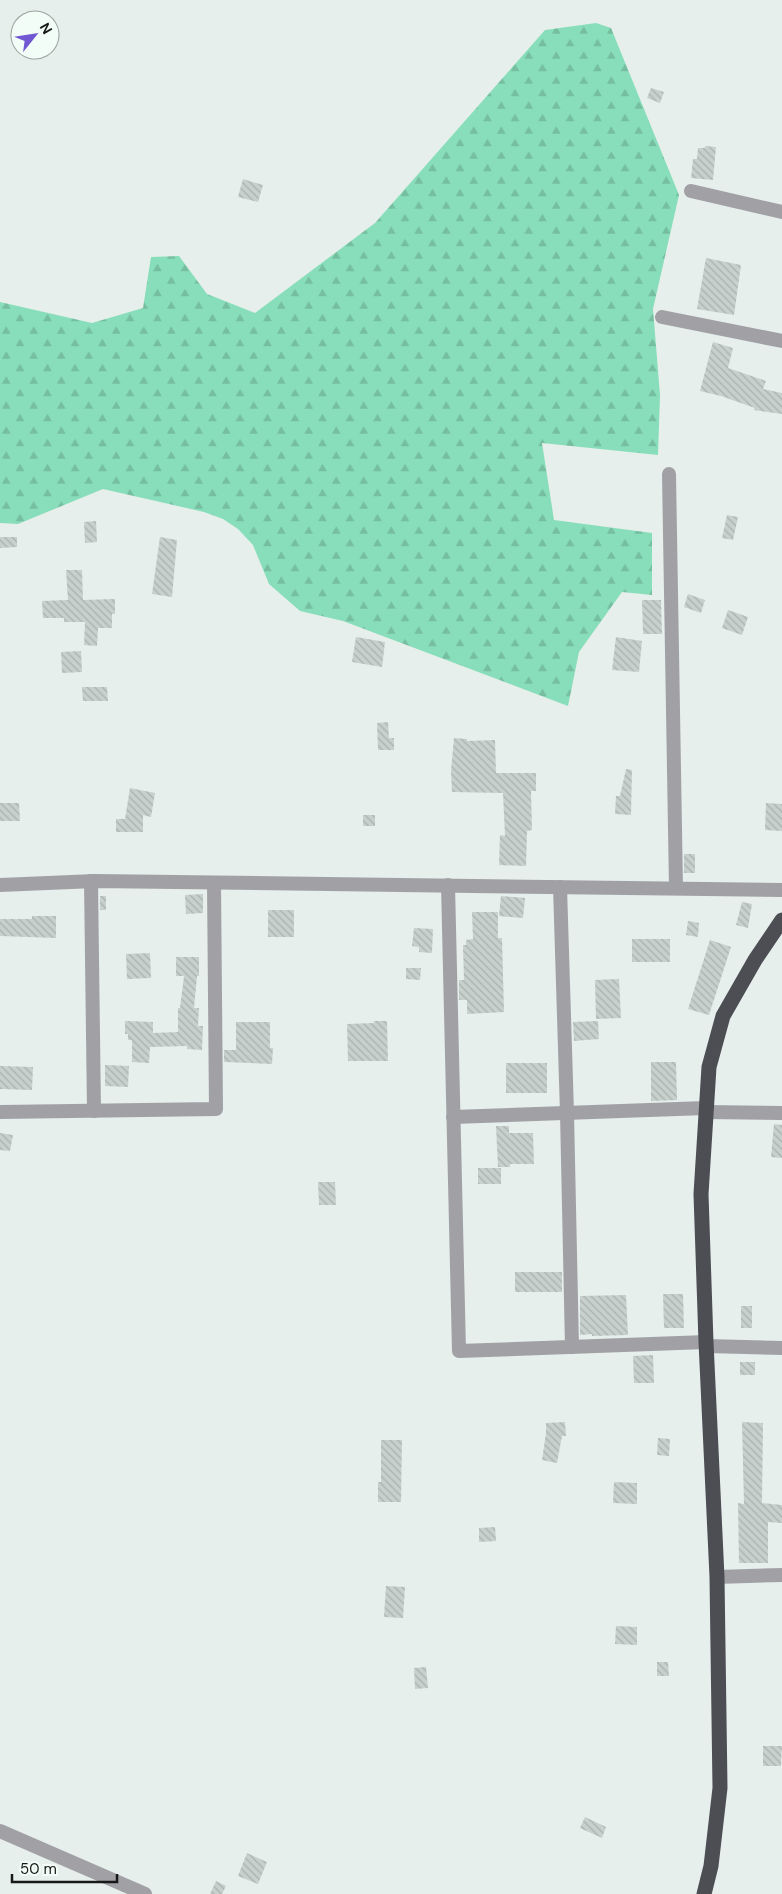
<svg xmlns="http://www.w3.org/2000/svg" width="782" height="1894" viewBox="0 0 782 1894" font-family="'DM Sans',sans-serif">
	<style>
		.forest { fill: url(#forest-firs) }
		.building { fill: url(#building-back-hatch) }
		.lines { fill: none; stroke-linecap: round; stroke-linejoin: round }
		.street { stroke: #a1a1a5; stroke-width: 14 }
		.highway { stroke: #4d4d54; stroke-width: 15 }
	</style>
	<defs>
		<pattern id="forest-firs" width="22" height="20" patternUnits="userSpaceOnUse" patternTransform="scale(1.25)"><rect width="22" height="20" fill="#88deba"/><path d="M5 1l3.5 6h-7zM16 11l3.5 6h-7z" fill="#75be9f"/></pattern>
		<pattern id="building-back-hatch" width="6" height="6" patternUnits="userSpaceOnUse" patternTransform="scale(1.25)"><rect width="6" height="6" fill="#c7d0cc"/><path d="M-1 5l2 2M0 0l6 6M5-1l2 2" fill="none" stroke="#aab2af"/></pattern>
	</defs>
	<rect width="100%" height="100%" fill="#e6efeb"/>
	<path class="forest" d="M596 23 611 28 679 195 653 309 660 395 658 455 542 443 554 520 652 533V595L622 592 579 652 568 706 343 621 300 611 269 584 253 545 238 529 223 519 204 512 103 489 18 524 0 523V302L92 323 143 308 151 257 179 256 207 294 255 313 375 223 545 30Z"/>
	<g class="building">
		<path d="M651 88 664 92 660 103 647 98Z"/>
		<path d="M705 146 716 147 713 180 691 178 693 159H697L698 148H705Z"/>
		<path d="M243 179 263 185 258 202 238 197Z"/>
		<path d="M706 258 741 265 734 315 697 309Z"/>
		<path d="M713 342 733 348 728 368 766 381 763 389 782 393V414L754 410 755 408 721 396 700 391Z"/>
		<path d="M727 515 738 517 733 540 722 538Z"/>
		<path d="M96 521 97 542 85 543 84 522Z"/>
		<path d="M0 537H17V547L0 548Z"/>
		<path d="M160 537 177 540 172 597 152 594Z"/>
		<path d="M66 570H82L83 600 115 599V614H112V628H98L97 646 84 645 85 622H64V618H43L42 601 68 600Z"/>
		<path d="M688 594 705 600 701 613 684 607Z"/>
		<path d="M642 600H661L662 634H643Z"/>
		<path d="M728 610 748 617 742 635 722 628Z"/>
		<path d="M356 637 385 642 382 667 352 662Z"/>
		<path d="M616 637 642 641 639 672 612 670Z"/>
		<path d="M81 651 82 672 62 673 61 652Z"/>
		<path d="M82 687H107L108 701H83Z"/>
		<path d="M388 722 389 738H394V750H378L377 723Z"/>
		<path d="M454 738 467 739V741L495 740 496 773H536V791H531L532 830 527 831 526 866 499 865 500 835 505 836 503 793 452 792 451 771Z"/>
		<path d="M626 769 632 770 631 815 615 814 616 796H620Z"/>
		<path d="M130 788 155 793 151 817 143 815V832H116V819H125Z"/>
		<path d="M0 803H19L20 821H0Z"/>
		<path d="M766 803 782 804V831L765 830Z"/>
		<rect x="363" y="815" width="12" height="11"/>
		<rect x="684" y="854" width="11" height="19"/>
		<path d="M203 894V913L186 914 185 895Z"/>
		<rect x="100" y="896" width="6" height="14"/>
		<path d="M501 896 525 898 523 918 499 916Z"/>
		<path d="M742 902 752 904 748 928 736 925Z"/>
		<rect x="268" y="910" width="26" height="27"/>
		<path d="M472 912H498V938H502L504 1012 467 1014V1000H459V980H464L463 945H466V940L473 939Z"/>
		<path d="M32 916H56V938L0 936V919H32Z"/>
		<path d="M688 921 699 923 698 937 686 935Z"/>
		<path d="M414 928 433 929 432 953 419 952V947L412 946Z"/>
		<rect x="632" y="939" width="38" height="23"/>
		<path d="M710 940 731 947 709 1015 688 1009Z"/>
		<path d="M150 953 151 978 127 979 126 954Z"/>
		<path d="M176 957H199V976H197L194 1008H199L198 1026H203L202 1050 187 1049V1046L150 1047 149 1063 132 1062V1040H128V1034H125V1021L153 1022V1033L178 1032V1008H180L184 976H176Z"/>
		<path d="M406 968H421L420 980 406 979Z"/>
		<path d="M619 979 621 1018 596 1019 595 980Z"/>
		<path d="M374 1021H387L388 1061H348L347 1024 374 1023Z"/>
		<path d="M598 1021 599 1039 574 1041 573 1022Z"/>
		<path d="M236 1022H270V1048H273L272 1064 224 1062V1050H236Z"/>
		<path d="M651 1062H676L677 1100 651 1101Z"/>
		<rect x="506" y="1063" width="41" height="30"/>
		<path d="M105 1065 129 1066 128 1087 105 1086Z"/>
		<path d="M0 1066 33 1067 32 1090 0 1089Z"/>
		<path d="M774 1124 782 1125V1158L771 1157Z"/>
		<path d="M496 1126H509V1133H533L534 1164H510V1167H498Z"/>
		<path d="M0 1133 13 1135 10 1151 0 1150Z"/>
		<rect x="478" y="1168" width="23" height="16"/>
		<path d="M318 1182H335L336 1205H319Z"/>
		<rect x="515" y="1272" width="47" height="20"/>
		<path d="M663 1294H683L684 1328H664Z"/>
		<path d="M626 1295 628 1335 592 1336V1334L580 1335V1296Z"/>
		<rect x="741" y="1306" width="11" height="22"/>
		<path d="M653 1355 654 1383H634L633 1356Z"/>
		<rect x="740" y="1362" width="15" height="13"/>
		<path d="M565 1422 566 1436H562L557 1463 542 1460 546 1433V1423Z"/>
		<path d="M742 1422 763 1423 762 1503 782 1505V1523L768 1522V1563H739L738 1503 744 1504Z"/>
		<path d="M658 1438 670 1439 669 1456 657 1455Z"/>
		<path d="M381 1440H402L401 1502H378V1482H381Z"/>
		<path d="M614 1482 637 1483V1504L613 1503Z"/>
		<path d="M495 1527 496 1541 479 1542V1528Z"/>
		<path d="M386 1586 405 1587 403 1618 384 1617Z"/>
		<path d="M616 1626 637 1627V1645L615 1644Z"/>
		<path d="M657 1662H668L669 1676H657Z"/>
		<path d="M426 1667 428 1688 415 1689 414 1668Z"/>
		<path d="M763 1746H782L781 1766H763Z"/>
		<path d="M585 1817 606 1827 602 1838 580 1828Z"/>
		<path d="M247 1853 267 1862 258 1884 238 1876Z"/>
		<path d="M216 1881 226 1886 222 1894H210Z"/>
	</g>
	<g class="lines">
		<g class="street">
			<path d="M691 191 782 212"/>
			<path d="M662 317 782 341"/>
			<path d="M669 474 676 888"/>
			<path d="M91 881 94 1111"/>
			<path d="M0 885 95 881 782 890"/>
			<path d="M448 885 459 1351 706 1342"/>
			<path d="M560 887 567 1113 572 1347"/>
			<path d="M0 1112 216 1109 214 883"/>
			<path d="M706 1112 782 1113"/>
			<path d="M453 1117 706 1108"/>
			<path d="M706 1346 782 1348"/>
			<path d="M717 1577 782 1575"/>
			<path d="M0 1831 145 1894"/>
		</g>
		<path class="highway" d="M704 1894 711 1866 720 1788 717 1577 706 1342 701 1194 709 1067 723 1016 755 960 782 920"/>
	</g>
	<g transform="translate(35 35) rotate(60)"><circle r="24" fill="#f3fdf8" stroke="#9ba29f"/>
	<path d="M0-4L9 19L0 12L-9 19Z" fill="#6f58d1"/>
	<text y="-8" font-size="14" font-weight="bold" text-anchor="middle" fill="#171a19">N</text>
	</g>
	<path d="M12 1874v8h105v-8" fill="none" stroke="#171a19" stroke-width="2.5"/>
	<text x="20" y="1874" font-size="15" fill="#171a19" stroke="#f3fdf8" stroke-width="4" paint-order="stroke">50 m</text>
</svg>
